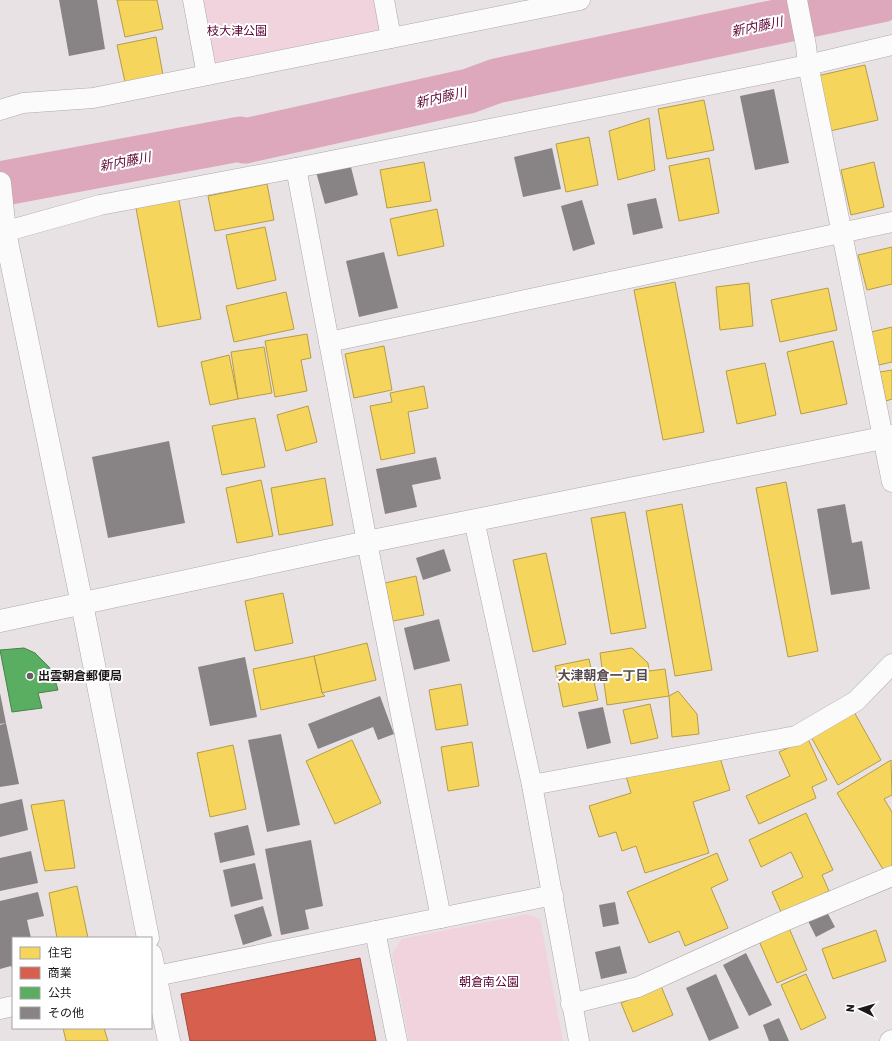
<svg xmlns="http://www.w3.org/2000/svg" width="892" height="1041" viewBox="0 0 892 1041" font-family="Rubik,'Noto Sans JP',sans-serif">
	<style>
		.green { fill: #f1d3de }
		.homes { fill: #f6d55c; stroke: #b59c48 }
		.shops { fill: #d6604d; stroke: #9e4a3d }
		.public { fill: #5aae61; stroke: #47814b }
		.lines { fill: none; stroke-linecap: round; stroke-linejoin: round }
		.river { stroke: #dda7bc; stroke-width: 45 }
		.building { fill: #888385 }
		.street-casing { stroke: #aca8aa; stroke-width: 21 }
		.secondary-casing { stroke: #aca8aa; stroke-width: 23 }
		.street { stroke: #fcfbfb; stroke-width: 20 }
		.secondary { stroke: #fcfbfb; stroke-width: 22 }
		.poi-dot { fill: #645f60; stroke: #fff; stroke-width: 1.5 }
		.labels { text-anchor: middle; stroke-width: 4; stroke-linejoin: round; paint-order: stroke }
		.park-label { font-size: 12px; fill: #590031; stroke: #fff }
		.poi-label { font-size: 12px; font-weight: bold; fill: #1c1819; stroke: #fff; text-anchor: start }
		.water-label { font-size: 13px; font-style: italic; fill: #610738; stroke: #fff }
		.neighbourhood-label { font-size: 13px; font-weight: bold; fill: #554b4e; stroke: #fff }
	</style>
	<rect width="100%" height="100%" fill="#e9e2e5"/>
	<g class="green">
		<path d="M199 0H377L383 31 213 67Z"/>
		<path d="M528 914 540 919 563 1041H409L392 954 401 939Z"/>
	</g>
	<g class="homes">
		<path d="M117 0H157L163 29 125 37Z"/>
		<path d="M156 37 163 75 125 82 117 45Z"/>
		<path d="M865 65 878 120 830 131 817 76Z"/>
		<path d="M704 100 714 150 667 159 658 109Z"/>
		<path d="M649 118 655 170 618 180 609 131Z"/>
		<path d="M589 137 598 185 566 192 556 144Z"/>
		<path d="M709 158 719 213 679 221 669 166Z"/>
		<path d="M424 162 431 201 387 208 380 170Z"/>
		<path d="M874 162 884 207 851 215 841 170Z"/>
		<path d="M267 184 274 220 215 231 208 196Z"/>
		<path d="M178 195 201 319 158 327 135 203Z"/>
		<path d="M437 209 444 246 398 256 390 219Z"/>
		<path d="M265 227 276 280 237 289 226 235Z"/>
		<path d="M892 247V284L867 290 858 255Z"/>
		<path d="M675 282 704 432 663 440 634 290Z"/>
		<path d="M749 283 753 326 720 330 716 287Z"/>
		<path d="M828 288 837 330 780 342 771 300Z"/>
		<path d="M286 292 294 329 234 342 226 306Z"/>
		<path d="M892 327V362L879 365 871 332Z"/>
		<path d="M307 334 311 358 301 360 307 391 275 397 265 341Z"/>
		<path d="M833 341 847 404 801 414 787 352Z"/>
		<path d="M384 346 392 390 354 398 345 354Z"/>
		<path d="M264 347 272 393 238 399 231 352Z"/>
		<path d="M229 355 238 399 210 405 201 362Z"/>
		<path d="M765 363 776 415 737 424 726 371Z"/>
		<path d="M892 370V399L886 401 880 372Z"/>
		<path d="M424 386 428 408 408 412 415 453 381 460 370 406 392 402 390 393Z"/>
		<path d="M308 406 317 442 286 451 277 415Z"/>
		<path d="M255 418 265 467 222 475 212 426Z"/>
		<path d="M325 478 333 525 279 535 271 488Z"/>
		<path d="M261 480 273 536 237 543 226 488Z"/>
		<path d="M786 482 818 651 788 657 756 488Z"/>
		<path d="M682 504 712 670 675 676 646 511Z"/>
		<path d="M625 512 646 628 611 634 591 518Z"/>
		<path d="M546 553 566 644 533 652 513 560Z"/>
		<path d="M416 576 424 615 393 621 385 583Z"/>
		<path d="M283 593 293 643 255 651 245 601Z"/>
		<path d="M367 643 376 680 322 693 314 656Z"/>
		<path d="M632 648 648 663 649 671 665 669 669 696 607 705 600 653Z"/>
		<path d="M314 656 322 693 325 696 261 710 253 669Z"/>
		<path d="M589 659 598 700 563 707 555 666Z"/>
		<path d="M461 684 468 725 436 730 429 690Z"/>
		<path d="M678 691 697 714 699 734 672 737 669 696Z"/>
		<path d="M650 704 658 738 631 744 623 710Z"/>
		<path d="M853 710 881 760 838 785 810 735Z"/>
		<path d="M808 739 827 780 812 787 816 798 759 824 746 796 790 776 779 752Z"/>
		<path d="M352 740 381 803 335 824 306 761Z"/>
		<path d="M472 742 479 786 448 791 441 747Z"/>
		<path d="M233 745 246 809 210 817 197 753Z"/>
		<path d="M717 748 730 790 693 802 709 853 645 873 636 846 622 851 616 832 599 837 589 806 631 793 626 776Z"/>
		<path d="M891 760 892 795 884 799 892 812V866L884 871 837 793Z"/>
		<path d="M64 800 75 868 45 871 31 805Z"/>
		<path d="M806 813 833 870 822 875 829 891 782 914 772 892 803 877 791 852 761 867 749 840Z"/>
		<path d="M717 853 728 880 711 888 728 928 685 946 679 931 649 943 627 892Z"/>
		<path d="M77 886 88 938H57L49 893Z"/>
		<path d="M789 928 807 970 777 983 759 941Z"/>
		<path d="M876 930 886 961 833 979 822 949Z"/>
		<path d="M806 974 826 1018 801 1030 781 985Z"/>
		<path d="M661 986 673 1015 633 1032 621 1003Z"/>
		<path d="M63 1028H104L108 1041H66Z"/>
	</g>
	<path class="shops" d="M360 958 376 1041H190L181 994Z"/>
	<path class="public" d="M24 648 35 653 52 670 58 690 38 693 42 708 12 712 0 650Z"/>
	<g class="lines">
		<path class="river" d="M0 184 240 139 245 141 469 91 496 81 881 0"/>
	</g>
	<g class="building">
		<path d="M59 0H97L105 49 69 56Z"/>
		<path d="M774 89 789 163 755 170 740 96Z"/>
		<path d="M552 148 561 189 523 197 514 157Z"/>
		<path d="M350 163 358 195 325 204 316 172Z"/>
		<path d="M656 198 663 228 633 235 627 204Z"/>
		<path d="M582 200 595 244 573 251 561 206Z"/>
		<path d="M384 252 398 308 359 317 346 261Z"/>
		<path d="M169 441 185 523 108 538 92 457Z"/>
		<path d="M436 457 441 479 412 485 417 507 385 514 376 469Z"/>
		<path d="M845 504 852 543 862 541 870 589 831 595 817 509Z"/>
		<path d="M444 549 451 571 423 580 416 558Z"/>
		<path d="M439 619 450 661 414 670 404 628Z"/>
		<path d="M245 657 257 717 210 726 198 667Z"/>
		<path d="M0 693 6 723 0 724Z"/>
		<path d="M380 696 394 734 378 740 373 727 318 749 308 724Z"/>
		<path d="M603 707 611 743 587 749 578 712Z"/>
		<path d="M6 723 19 784 0 787V725Z"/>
		<path d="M281 734 300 825 267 832 248 740Z"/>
		<path d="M22 799 28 830 0 837V804Z"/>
		<path d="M248 825 255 855 220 863 214 833Z"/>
		<path d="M311 840 323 906 305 910 309 929 281 935 265 849Z"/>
		<path d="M31 851 38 883 0 891V858Z"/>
		<path d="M255 863 263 899 231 907 223 870Z"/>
		<path d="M38 892 44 916 27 920 31 938H13V970L11 966 0 969V901Z"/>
		<path d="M615 902 619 924 603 927 599 905Z"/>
		<path d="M263 906 272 936 243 945 234 915Z"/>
		<path d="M827 912 835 927 816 937 808 921Z"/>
		<path d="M620 946 627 973 601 979 595 952Z"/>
		<path d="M746 953 772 1005 749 1016 723 965Z"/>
		<path d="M716 974 739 1028 709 1041 686 988Z"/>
		<path d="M779 1018 789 1041H769L763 1025Z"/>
	</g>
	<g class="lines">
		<g class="street-casing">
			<g id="street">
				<path d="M193 0 207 75"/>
				<path d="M384 0 391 38"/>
				<path d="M797 0 806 46 808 65 892 482"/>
				<path d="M0 110 23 103 93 98 580 0"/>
				<path d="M296 168 367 542 441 918"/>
				<path d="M0 233 100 205 296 168 808 65 892 45"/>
				<path d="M329 342 892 222"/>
				<path d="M474 520 532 785 579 1041"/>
				<path d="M532 785 796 736 856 701 892 664"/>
				<path d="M375 931 397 1041"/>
				<path d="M151 977 553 895"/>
				<path d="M571 1004 638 987 777 924 892 876"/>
				<path d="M0 1009 13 1006"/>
				<path d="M890 1041 892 1040"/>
			</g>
		</g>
		<g class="secondary-casing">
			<g id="secondary">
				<path d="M0 183 5 232 82 604 148 938"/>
				<path d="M0 621 367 542 892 436"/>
				<path d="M151 955 169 1041"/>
			</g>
		</g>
		<use href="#street" class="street"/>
		<use href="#secondary" class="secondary"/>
	</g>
	<circle class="poi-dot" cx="30" cy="676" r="4"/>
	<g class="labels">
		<g class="park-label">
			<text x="237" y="35">枝大津公園</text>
			<text x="489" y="986">朝倉南公園</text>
		</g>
		<g class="poi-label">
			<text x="38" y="680">出雲朝倉郵便局</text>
		</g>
		<g class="water-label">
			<text transform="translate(757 26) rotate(-12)" y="5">新内藤川</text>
			<text transform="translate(441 97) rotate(-13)" y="5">新内藤川</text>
			<text transform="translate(125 161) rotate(-11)" y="5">新内藤川</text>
		</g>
		<g class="neighbourhood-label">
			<text x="603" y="680">大津朝倉一丁目</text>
		</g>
	</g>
	<rect x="12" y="937" width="140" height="92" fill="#ffffff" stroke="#a4a3a3"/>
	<rect x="20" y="947" width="20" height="12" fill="#f6d55c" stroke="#a4a3a3"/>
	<text x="48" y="957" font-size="12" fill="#1c1819">住宅</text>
	<rect x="20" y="967" width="20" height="12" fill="#d6604d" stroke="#a4a3a3"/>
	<text x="48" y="977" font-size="12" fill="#1c1819">商業</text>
	<rect x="20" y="987" width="20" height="12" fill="#5aae61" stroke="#a4a3a3"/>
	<text x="48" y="997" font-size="12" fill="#1c1819">公共</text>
	<rect x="20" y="1007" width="20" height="12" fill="#888385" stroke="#a4a3a3"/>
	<text x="48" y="1017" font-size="12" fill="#1c1819">その他</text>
	<g transform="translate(860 1009) rotate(275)" stroke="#ffffff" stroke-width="3" paint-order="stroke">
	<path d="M0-3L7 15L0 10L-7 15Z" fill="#1c1819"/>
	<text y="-6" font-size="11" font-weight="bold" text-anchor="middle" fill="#1c1819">N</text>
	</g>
</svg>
